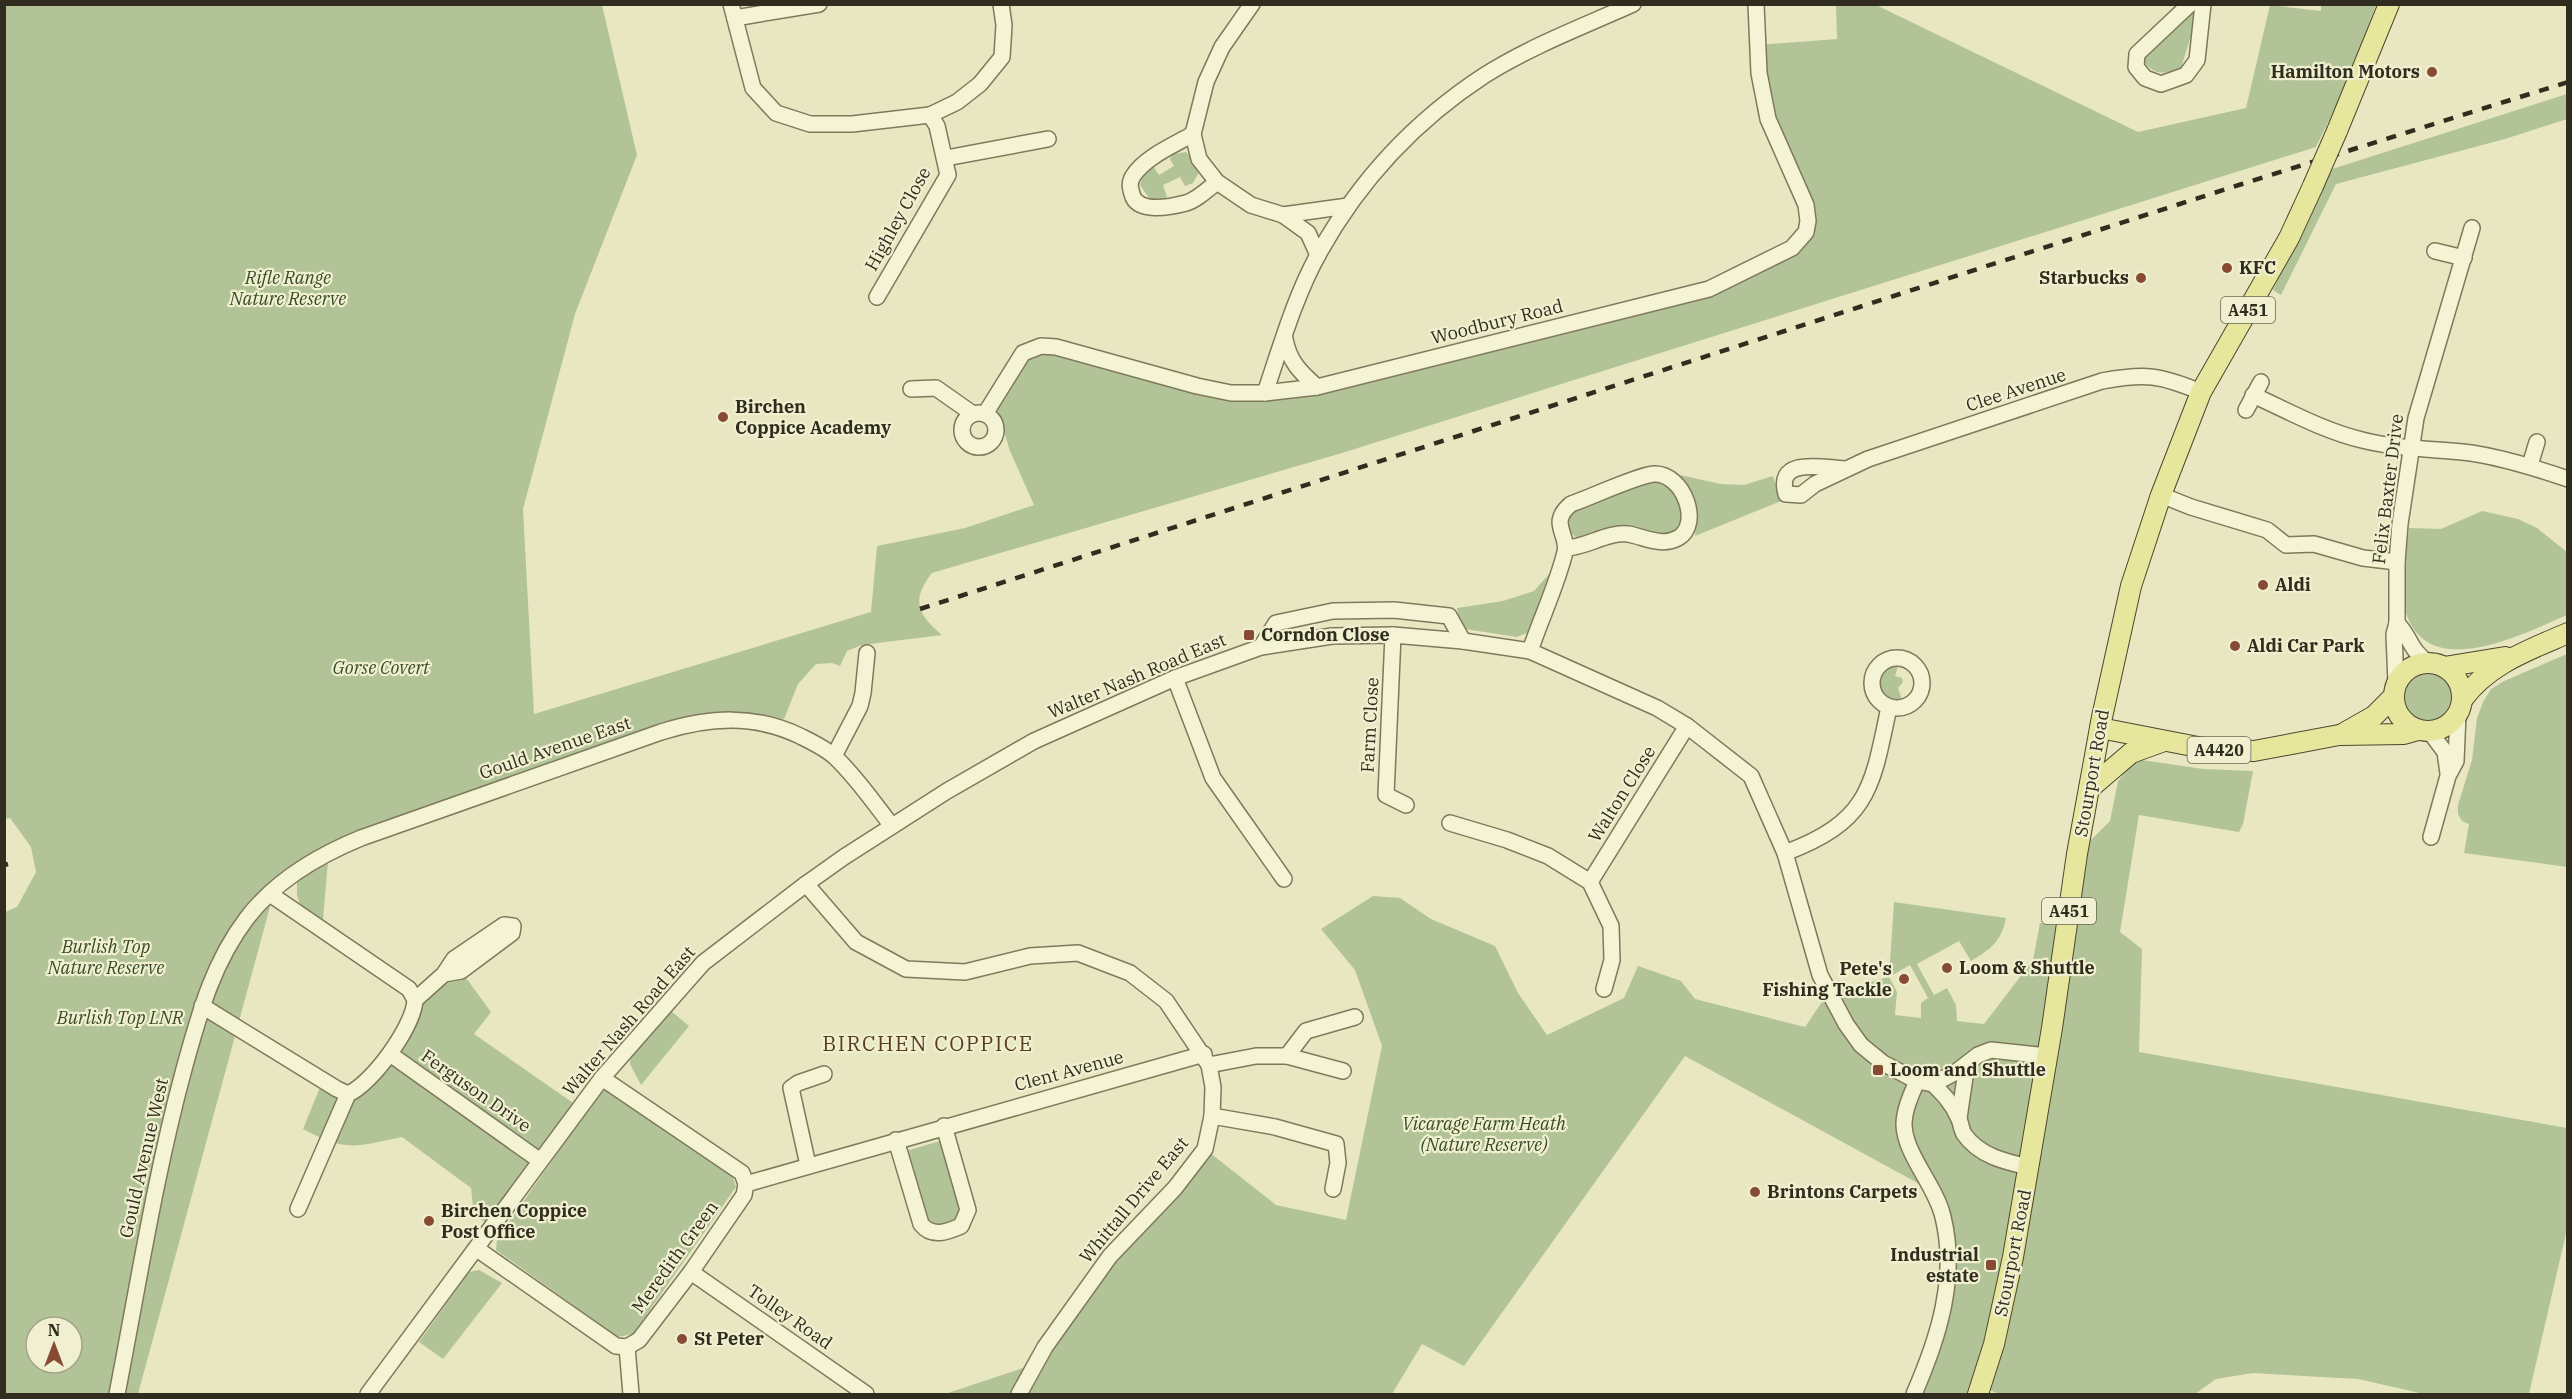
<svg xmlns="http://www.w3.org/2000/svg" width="2572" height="1399" viewBox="0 0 2572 1399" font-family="'IBM Plex Serif',serif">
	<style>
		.green { fill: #b2c497; fill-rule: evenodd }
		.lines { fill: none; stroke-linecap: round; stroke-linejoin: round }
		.minor-casing { stroke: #7f795b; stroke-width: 18 }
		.major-casing { stroke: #4d462f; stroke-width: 22 }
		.minor { stroke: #f4f4d4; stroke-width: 15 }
		.major { stroke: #e7e69d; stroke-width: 20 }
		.rail { stroke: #312d1e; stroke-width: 4.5; stroke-dasharray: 10 10; stroke-linecap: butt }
		.major-bridge-casing { stroke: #4d462f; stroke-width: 22; stroke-linecap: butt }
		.major-bridge { stroke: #e7e69d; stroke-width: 20 }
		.poi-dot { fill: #874a33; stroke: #f0f0d0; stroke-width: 2 }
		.labels { text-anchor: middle; stroke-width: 4.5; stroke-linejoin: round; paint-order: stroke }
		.shield { fill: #f0f0d0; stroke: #6a6853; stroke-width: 1.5 }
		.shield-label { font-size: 16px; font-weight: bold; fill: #312d1e }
		.poi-label { font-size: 18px; font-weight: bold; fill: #312d1e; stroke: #f0f0d0; text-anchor: start }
		.street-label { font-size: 18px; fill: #312d1e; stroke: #f0f0d0 }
		.park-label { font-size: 18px; font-style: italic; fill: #374b27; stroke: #f0f0d0 }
		.quarter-label { font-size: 21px; letter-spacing: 1.5px; fill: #583d22; stroke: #f0f0d0 }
	</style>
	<rect width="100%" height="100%" fill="#e8e7c2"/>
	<g class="green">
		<path d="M5 5H602L637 155 575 314 523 509 534 714 871 612 877 546 965 528 1034 505 1010 451 994 399 1023 353 1041 346 1265 393 1709 289 1792 248 1808 221 1768 119 1758 45 1837 39 1836 5H1876L2138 132 2246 108 2270 5 2321 11V5H2376L2348 81 2316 147 1342 453 932 573C911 600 917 614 942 635L862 645 847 651 840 666 832 663 816 664 798 684 784 719 755 714 700 716 510 779 277 881 138 1394H5V912L17 907 36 872 31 847 10 818 4 819ZM36 1327H72V1363H36Z"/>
		<path d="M2194 8 2192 32 2181 68C2165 74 2156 76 2145 63V52Z"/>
		<path d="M2567 94V119L2505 139 2336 184 2281 295 2273 290 2329 170Z"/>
		<path d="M1186 152 1199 165 1198 174 1193 183 1185 186 1180 177 1163 185 1167 197 1159 200 1149 198 1140 185 1143 174 1149 167 1153 166 1159 175 1174 166 1170 159 1173 154Z"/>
		<path d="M1680 475 1721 484 1744 485 1773 476 1781 501 1695 536C1699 512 1692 496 1680 475Z"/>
		<path d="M1654 480 1676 488C1683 511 1688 527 1662 538L1634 528 1611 527 1579 539C1566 532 1565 521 1574 509Z"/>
		<path d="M2482 511 2518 519 2537 528 2567 552V615C2525 633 2432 682 2407 616 2400 598 2407 549 2409 528L2441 529Z"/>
		<path d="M1551 572 1529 632 1517 637 1465 629 1459 619 1457 608 1503 601 1534 591Z"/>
		<path d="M2567 654V867L2464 853 2469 824 2462 821 2458 814V805L2472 760 2477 718 2483 702 2491 689 2504 681Z"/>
		<path d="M1896 663 1898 666 1895 676 1902 678 1903 682 1898 688 1902 700 1900 703C1873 704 1869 668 1896 663Z"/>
		<circle cx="2428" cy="698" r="26"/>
		<path d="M2142 760 2203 769 2253 771 2243 824 2239 832 2139 815 2120 932 2142 949 2139 1052 2567 1128V1229L2529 1394H2424L2358 1379 2253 1373 2216 1379 2195 1394H1999L1981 1386 1978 1394H1914L1948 1274 1934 1192 1685 1056 1464 1366 1422 1344 1392 1394H1019L1045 1347 1205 1149 1276 1205 1346 1220 1382 1046 1355 970 1321 929 1373 896 1400 898 1431 919 1495 946 1518 993 1547 1035 1624 998 1638 966 1681 981 1695 999 1805 1027 1828 993 1889 977 1894 902 2006 918C2001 942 1991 949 1971 961L1959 941 1917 964 1934 995 1947 988 1956 1005 1957 1021 1984 1024 2033 960 2040 923 2067 927 2077 854 2110 821 2118 781 2132 764ZM1910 965 1928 998 1921 1003V1018L1895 1015 1897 992 1889 977Z"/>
		<path d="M328 861 323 920 300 905 297 895V881L308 871Z"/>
		<path d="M461 971 491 1012 474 1034 579 1107 491 1226 474 1215 471 1188 402 1137C354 1147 347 1152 303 1129L323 1080 359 1089 415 1000Z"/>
		<path d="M670 1010 689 1026 641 1085 630 1064 631 1052Z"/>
		<path d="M605 1090 613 1093 731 1171 736 1187 633 1334 618 1337 496 1250 497 1239 599 1094Z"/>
		<path d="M940 1141 962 1212 957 1222 937 1227 926 1221 906 1151Z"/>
		<path d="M479 1270 502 1283 443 1359 419 1342 469 1272Z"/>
		<path d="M1026 1367 1012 1394H945Z"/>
	</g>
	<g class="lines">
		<g class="minor-casing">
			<g id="minor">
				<path d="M731 4 753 88 776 113 810 124H852L930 115 957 102 980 84 1002 57 1004 25 1001 4"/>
				<path d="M1252 4 1222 47 1206 82 1193 134 1199 159 1217 182 1251 205 1283 215 1308 233 1318 255"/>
				<path d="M2190 4 2137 54 2136 67 2145 78 2161 84 2186 75 2197 60 2203 4"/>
				<path d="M735 18 819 4"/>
				<path d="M1193 134C1174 145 1145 157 1133 176 1129 183 1130 187 1132 194 1137 214 1171 207 1186 203 1197 200 1208 189 1217 182"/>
				<path d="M946 158 1048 139"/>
				<path d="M1283 215 1348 206"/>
				<path d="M2435 251 2464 258"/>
				<path d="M877 297 948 175 937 126 930 115"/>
				<path d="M1285 339C1289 361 1300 372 1317 387"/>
				<path d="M911 389 936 388 973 414"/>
				<path d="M1265 393C1281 346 1295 296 1319 253 1359 181 1416 120 1485 75 1531 46 1584 26 1633 4"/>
				<path d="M2253 395C2288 411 2324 431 2362 440 2398 449 2435 449 2471 453 2504 458 2536 468 2568 479"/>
				<path d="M2246 410 2261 382"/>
				<circle cx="979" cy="430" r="17"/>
				<path d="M985 414 1023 353 1041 346 1056 347 1197 386 1231 393H1265L1317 387 1709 289 1792 248 1806 232 1808 221 1806 205 1768 119 1759 73 1756 4"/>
				<path d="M2530 465 2537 442"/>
				<path d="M1847 469C1824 468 1775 456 1786 494L1801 495 1815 484 1868 459 2102 381C2146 373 2160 375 2201 392"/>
				<path d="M2161 495 2191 507 2267 530 2286 545 2314 544 2363 558 2397 562"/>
				<path d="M2397 623V562L2400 524 2416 418 2472 228"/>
				<path d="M1393 635 1386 795 1406 805"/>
				<path d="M1261 647 1276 623 1333 611 1394 610 1449 616 1463 641"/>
				<path d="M1530 651C1541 618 1557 585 1565 552 1569 534 1548 523 1571 504 1589 498 1638 475 1654 474 1684 473 1702 525 1678 538 1661 547 1645 537 1628 534 1606 532 1588 547 1566 548"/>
				<circle cx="1897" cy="683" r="25"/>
				<path d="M1175 678 1213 778 1284 879"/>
				<path d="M2396 683 2394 634 2397 623C2411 637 2409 650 2429 663"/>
				<path d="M2430 732 2445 752 2448 773"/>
				<path d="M834 756 860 706 863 693 867 653"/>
				<path d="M1450 823 1507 840 1548 856 1590 882 1611 926 1612 960 1604 989"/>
				<path d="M2431 837 2448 776 2456 761 2458 714"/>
				<path d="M1785 853C1869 821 1872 789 1889 707"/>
				<path d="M1590 882 1687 726"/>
				<path d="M806 884 856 942 906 969 965 972 1030 956 1078 953 1130 973 1166 1001 1209 1065 1213 1087 1212 1116 1205 1149 1175 1188 1110 1256 1045 1347 1019 1394"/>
				<path d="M270 894 409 989 415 1000"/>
				<path d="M202 1006 337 1089 348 1094"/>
				<path d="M390 1054 539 1160"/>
				<path d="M1287 1056 1306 1031 1355 1017"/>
				<path d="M1209 1065 1256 1056H1287L1343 1071"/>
				<path d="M1933 1084C1943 1094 1952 1103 1958 1117 1961 1122 1961 1129 1964 1134 1979 1156 2006 1162 2029 1167"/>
				<path d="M1212 1116 1275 1127 1336 1144 1338 1163 1333 1189"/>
				<path d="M1959 1118 1967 1064"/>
				<path d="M896 1140 921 1224C932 1238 947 1232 961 1226L968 1210 944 1126"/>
				<path d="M808 1165 791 1088 798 1083 824 1074"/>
				<path d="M746 1184 1204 1054"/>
				<path d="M298 1209 348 1094C372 1084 414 1026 415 1000L444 974 454 959 504 925 513 926 512 933 461 971 444 974"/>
				<path d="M477 1249 616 1346 627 1347 639 1340 691 1272 744 1195 746 1184 742 1173 602 1078"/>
				<path d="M691 1272 866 1394"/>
				<path d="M627 1347 631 1394"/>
				<path d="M117 1394C138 1286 155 1176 184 1069 199 1015 212 964 247 918 276 880 317 856 361 838L661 732C710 717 754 714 800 736 812 742 827 749 836 758 857 778 874 803 892 826"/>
				<path d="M368 1394 602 1078 703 963 806 884 844 857 947 791 1034 741 1175 678 1261 647 1332 636 1393 635 1463 641 1530 651 1657 708 1687 726 1751 776 1785 853 1820 975 1846 1024 1861 1045 1883 1063 1917 1081 1933 1084 1956 1072 1978 1055 1991 1050 2047 1056"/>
				<path d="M1914 1394C1938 1339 1958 1278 1943 1217 1936 1186 1905 1155 1904 1125 1904 1110 1911 1095 1917 1081"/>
			</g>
		</g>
		<g class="major-casing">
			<g id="major">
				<path d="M2337 131 2389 4"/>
				<circle cx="2428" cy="697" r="34"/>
				<path d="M2444 667 2505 657"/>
				<path d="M2462 700C2488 664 2529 650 2568 633"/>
				<path d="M2100 728 2203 748 2254 751 2339 735 2404 734 2418 730"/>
				<path d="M2344 733 2374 716 2393 697"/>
				<path d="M2089 789 2131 753 2164 741"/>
				<path d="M1978 1394 1994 1344 2013 1257 2052 1028 2077 854 2102 717 2131 586 2161 495 2201 392 2289 238 2313 186"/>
			</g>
		</g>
		<use href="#minor" class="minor"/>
		<use href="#major" class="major"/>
		<g class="rail">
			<path d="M920 609 2242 184 2568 82"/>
			<path d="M4 865 8 864"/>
		</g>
		<g class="major-bridge-casing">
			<path id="major-bridge" d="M2313 186 2337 131"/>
		</g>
		<use href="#major-bridge" class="major-bridge"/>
	</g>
	<g class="poi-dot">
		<circle cx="2432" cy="72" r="6"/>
		<circle cx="2227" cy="268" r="6"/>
		<circle cx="2141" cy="278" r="6"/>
		<circle cx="723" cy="417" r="6"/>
		<circle cx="2263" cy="585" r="6"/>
		<rect x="1243" y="629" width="12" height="12" rx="3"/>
		<circle cx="2235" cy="646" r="6"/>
		<circle cx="1947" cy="968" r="6"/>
		<circle cx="1904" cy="979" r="6"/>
		<rect x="1872" y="1064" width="12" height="12" rx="3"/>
		<circle cx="1755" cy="1192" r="6"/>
		<circle cx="429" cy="1221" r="6"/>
		<rect x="1985" y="1259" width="12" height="12" rx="3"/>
		<circle cx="682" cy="1339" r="6"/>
	</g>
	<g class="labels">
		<g class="shield">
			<rect x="2221" y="297" width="54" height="26" rx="4.5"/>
			<rect x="2187.5" y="737" width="63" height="26" rx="4.5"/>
			<rect x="2042" y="898" width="54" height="26" rx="4.5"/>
		</g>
		<g class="shield-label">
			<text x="2248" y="316">A451</text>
			<text x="2219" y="756">A4420</text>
			<text x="2069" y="917">A451</text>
		</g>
		<g class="poi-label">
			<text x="2420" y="78" text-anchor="end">Hamilton Motors</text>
			<text x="2239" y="274">KFC</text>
			<text x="2129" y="284" text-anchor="end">Starbucks</text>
			<text x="735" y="413">Birchen<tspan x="735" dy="21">Coppice Academy</tspan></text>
			<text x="2275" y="591">Aldi</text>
			<text x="1261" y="641">Corndon Close</text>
			<text x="2247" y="652">Aldi Car Park</text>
			<text x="1959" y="974">Loom &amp; Shuttle</text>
			<text x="1892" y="975" text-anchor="end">Pete's<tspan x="1892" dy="21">Fishing Tackle</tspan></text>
			<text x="1890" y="1076">Loom and Shuttle</text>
			<text x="1767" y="1198">Brintons Carpets</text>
			<text x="441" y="1217">Birchen Coppice<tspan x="441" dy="21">Post Office</tspan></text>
			<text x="1979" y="1261" text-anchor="end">Industrial<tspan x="1979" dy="21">estate</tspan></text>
			<text x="694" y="1345">St Peter</text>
		</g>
		<g class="street-label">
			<text transform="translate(898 219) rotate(-61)" y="6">Highley Close</text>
			<text transform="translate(1497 322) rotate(-14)" y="6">Woodbury Road</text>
			<text transform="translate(2016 390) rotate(-18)" y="6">Clee Avenue</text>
			<text transform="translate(2388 489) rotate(-83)" y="6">Felix Baxter Drive</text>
			<text transform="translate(1137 676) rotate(-23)" y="6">Walter Nash Road East</text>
			<text transform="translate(1370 725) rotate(-87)" y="6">Farm Close</text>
			<text transform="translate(555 748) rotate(-19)" y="6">Gould Avenue East</text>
			<text transform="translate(2092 773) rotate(-80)" y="6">Stourport Road</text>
			<text transform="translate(1622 794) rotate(-58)" y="6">Walton Close</text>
			<text transform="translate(629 1021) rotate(-49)" y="6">Walter Nash Road East</text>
			<text transform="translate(1069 1071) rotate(-15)" y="6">Clent Avenue</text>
			<text transform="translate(476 1091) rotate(35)" y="6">Ferguson Drive</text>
			<text transform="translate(144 1158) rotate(-77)" y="6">Gould Avenue West</text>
			<text transform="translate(1134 1200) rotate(-50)" y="6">Whittall Drive East</text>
			<text transform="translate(2013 1253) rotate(-79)" y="6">Stourport Road</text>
			<text transform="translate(675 1257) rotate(-54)" y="6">Meredith Green</text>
			<text transform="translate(790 1317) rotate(35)" y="6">Tolley Road</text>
		</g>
		<g class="park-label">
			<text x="288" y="284">Rifle Range<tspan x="288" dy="21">Nature Reserve</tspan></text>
			<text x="381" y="674">Gorse Covert</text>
			<text x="106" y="953">Burlish Top<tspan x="106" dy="21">Nature Reserve</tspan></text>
			<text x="120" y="1024">Burlish Top LNR</text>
			<text x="1484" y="1130">Vicarage Farm Heath<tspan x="1484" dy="21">(Nature Reserve)</tspan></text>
		</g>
		<g class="quarter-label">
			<text x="928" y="1051">BIRCHEN COPPICE</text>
		</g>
	</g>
	<rect width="2572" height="1399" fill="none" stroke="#312d1e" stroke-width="12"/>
	<g transform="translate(54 1345)"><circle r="28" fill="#f0f0d0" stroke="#a4a289" stroke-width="1.5"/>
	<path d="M0-4.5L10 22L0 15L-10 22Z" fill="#874a33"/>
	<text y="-9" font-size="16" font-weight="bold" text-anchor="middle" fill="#312d1e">N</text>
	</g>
</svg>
